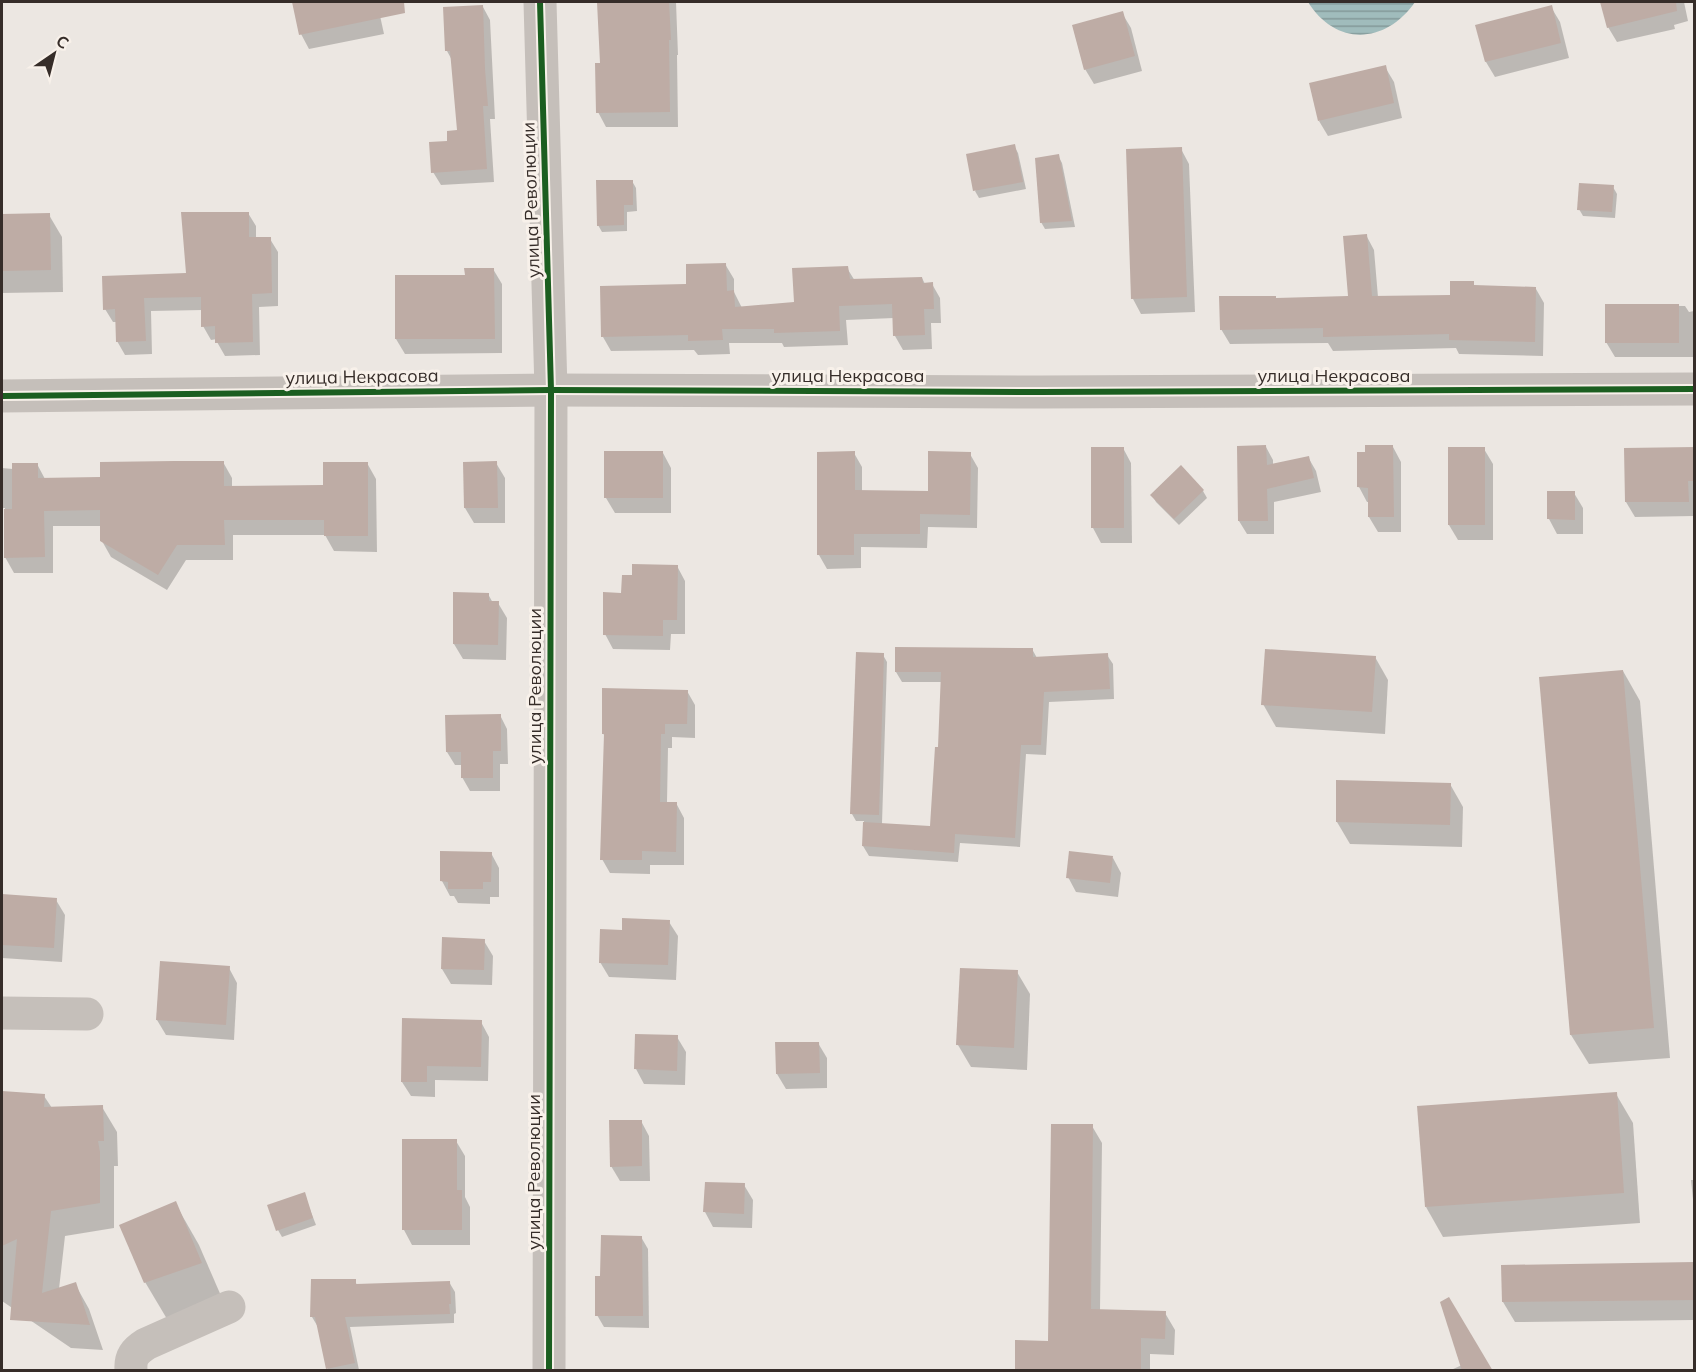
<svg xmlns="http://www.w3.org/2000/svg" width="1696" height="1372" viewBox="0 0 1696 1372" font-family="Mulish,sans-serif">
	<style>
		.water { fill: url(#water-rules) }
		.shadow { fill: #0003 }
		.building { fill: #beaca5 }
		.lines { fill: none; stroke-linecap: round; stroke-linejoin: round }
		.minor { stroke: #c5bfba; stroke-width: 33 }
		.cycleway-casing { stroke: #f8f1ea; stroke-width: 10 }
		.cycleway { stroke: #1b5e20; stroke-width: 6 }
		.labels { text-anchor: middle; stroke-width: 6; stroke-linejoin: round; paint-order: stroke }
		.street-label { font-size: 18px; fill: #362d29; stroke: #f8f1ea }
	</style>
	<defs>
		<pattern id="water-rules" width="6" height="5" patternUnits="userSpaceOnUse" patternTransform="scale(1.5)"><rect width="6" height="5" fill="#a0bcbc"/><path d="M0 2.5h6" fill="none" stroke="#839999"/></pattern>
	</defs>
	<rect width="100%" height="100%" fill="#ece7e2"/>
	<path class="water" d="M1308 2H1415C1386 44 1336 47 1308 2Z"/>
	<g class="shadow">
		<path d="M294 2H377L384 34 309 49 301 34Z"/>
		<path d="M598 2H676L678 55H677L678 127H606L598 112 601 64Z"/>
		<path d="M1602 2H1684L1688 21 1674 25 1675 29 1617 42 1608 27Z"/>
		<path d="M483 7 490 20 495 119H490L494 182 441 185 433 172 449 142 458 132 453 62 447 51Z"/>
		<path d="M1551 7 1560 22 1569 58 1495 77 1486 62 1477 26Z"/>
		<path d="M1122 13 1131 28 1142 71 1094 84 1085 69Z"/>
		<path d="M1385 67 1394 82 1402 118 1328 136 1319 121Z"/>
		<path d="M1014 146 1018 153 1026 189 979 198 975 191Z"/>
		<path d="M1181 149 1189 164 1195 312 1141 314 1133 299Z"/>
		<path d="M1058 156 1062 163 1075 227 1045 229 1041 222Z"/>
		<path d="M632 181 636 188 637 211 627 212V231L602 232 598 225Z"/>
		<path d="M1613 187 1617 194 1615 218 1583 216 1579 209Z"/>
		<path d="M248 213 256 226V239H270L278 252V306L259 307 260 355 225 356 217 342V339L211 340 203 326V310L151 311 152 354 125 355 117 341V322H113L105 309 187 275Z"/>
		<path d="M2 215H49L62 237 63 292 2 293Z"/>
		<path d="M1366 235 1374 250 1378 297 1452 296 1473 283 1475 287 1536 289 1544 303 1543 356 1459 354 1456 348 1333 351 1328 343 1230 344 1221 329 1276 299 1349 298Z"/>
		<path d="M725 264 734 279V292L742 308 795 303 847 268 855 281 922 278 925 284H932L940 298 941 323H931L932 349 903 350 895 336 894 318 846 320 848 345 784 347 782 343H729L730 354 698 355 694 350 611 351 603 337Z"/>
		<path d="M493 269 502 284V353L405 354 396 339 466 276Z"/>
		<path d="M1607 305 1685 306 1689 312 1694 311V357H1615L1606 342Z"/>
		<path d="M1266 447 1273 460V465L1308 457 1316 471 1321 492 1274 502V534H1247L1239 521Z"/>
		<path d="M1393 447 1401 462V532H1378L1369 517V502H1367L1359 487Z"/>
		<path d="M1123 448 1131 463 1132 543H1101L1093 528Z"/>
		<path d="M1484 449 1493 464V540H1458L1449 525Z"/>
		<path d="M1694 449V516L1635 517 1626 502Z"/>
		<path d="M663 453 671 468V513H615L606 498Z"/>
		<path d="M854 453 862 467V491L929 492 970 454 978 468 977 528 928 527 927 548 861 547V568L827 569 819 555Z"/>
		<path d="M223 462 232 478V488L325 487 367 463 376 479 377 552 334 551 325 535H233V560H186L167 590 111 557 102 541V526H53V573H14L5 557V508H2V468L13 469 37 464 45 479H101Z"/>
		<path d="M496 463 505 478V523H474L465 508Z"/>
		<path d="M1203 491 1207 498 1179 525 1156 502 1152 495Z"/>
		<path d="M1574 493 1583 508V534H1557L1549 519Z"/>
		<path d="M677 566 685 581V634H671L670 650 613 649 605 634 623 594 633 576Z"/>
		<path d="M488 594 493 603H498L507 618 506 660 463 659 454 644Z"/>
		<path d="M1032 649 1037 658 1107 655 1113 664 1114 699 1049 702 1046 755 1026 754 1020 847 960 843 958 862 869 856 863 846 864 821H856L852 814 883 655 887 662 882 824 931 828 940 749 942 682H902L896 672Z"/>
		<path d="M1375 657 1388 680 1385 734 1276 727 1263 704Z"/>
		<path d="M1623 671 1640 701 1670 1058 1589 1064 1571 1035Z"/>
		<path d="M687 691 695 705V738L672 737V748H668L667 803H676L684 818V865H650V874L610 873 602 859 605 737 603 733Z"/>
		<path d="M500 715 507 729 508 764H500V791H470L462 777V765H455L447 752Z"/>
		<path d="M1450 784 1463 807 1462 847 1350 844 1337 822Z"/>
		<path d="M491 853 499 868V897H490V904L458 903 454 896H450L442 881Z"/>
		<path d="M1113 858 1121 873 1118 897 1076 892 1068 877Z"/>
		<path d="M2 896 56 900 65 915 62 962 2 958Z"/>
		<path d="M669 922 678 936 676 980 609 977 600 962 624 932Z"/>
		<path d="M484 941 493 956 492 985 451 984 442 969Z"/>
		<path d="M229 968 237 983 234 1040 166 1035 157 1020Z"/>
		<path d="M1017 972 1030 994 1027 1070 971 1067 958 1045Z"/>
		<path d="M481 1022 489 1037 488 1081 435 1080V1097L411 1096 402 1082Z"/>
		<path d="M637 1036 677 1037 686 1052 685 1085 644 1084 636 1069Z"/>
		<path d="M818 1043 827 1058V1088L786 1089 777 1074Z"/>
		<path d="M2 1093 44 1096 52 1108 102 1107 117 1132 118 1166H114V1228L65 1236 59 1289 75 1284 89 1309 103 1350 71 1348 2 1301V1184H3H2Z"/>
		<path d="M1616 1094 1633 1123 1640 1223 1443 1237 1426 1207Z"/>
		<path d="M641 1121 649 1136 650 1181H620L611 1166Z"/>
		<path d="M1092 1126 1102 1143 1100 1311 1165 1313 1175 1330 1174 1355 1150 1354V1370H1016L1050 1342Z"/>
		<path d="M456 1141 465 1156V1197L470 1207V1245H412L404 1230Z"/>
		<path d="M1691 1180H1694V1209Z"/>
		<path d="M744 1185 753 1200 752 1228 713 1227 705 1212Z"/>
		<path d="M304 1194 316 1225 282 1237 278 1230Z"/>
		<path d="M175 1203 199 1245 225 1305 170 1324 145 1282Z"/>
		<path d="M641 1237 648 1249 649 1328 604 1327 597 1315 602 1277Z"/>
		<path d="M1694 1264V1320L1515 1322 1503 1302Z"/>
		<path d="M355 1281 357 1285 449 1282 455 1292 456 1313 454 1314V1323L350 1327 359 1370H328L318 1327 312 1317Z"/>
		<path d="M1462 1365 1491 1370H1451Z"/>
		<path d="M175 1369H246L247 1370H175Z"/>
	</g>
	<g class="building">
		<path d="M292 2H404L405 13 299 35Z"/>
		<path d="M597 2H669L671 40H669L670 112 596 113 595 63H600Z"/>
		<path d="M1600 2H1676L1677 11 1607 28Z"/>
		<path d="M483 5 485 69 488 106H483L487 169 431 173 429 142 447 141V131L457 130 450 51H445L443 7Z"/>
		<path d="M1552 5 1561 43 1485 62 1475 25Z"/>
		<path d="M1123 11 1135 56 1084 70 1072 25Z"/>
		<path d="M1386 65 1394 103 1318 121 1309 83Z"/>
		<path d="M1015 144 1023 182 973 191 966 154Z"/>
		<path d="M1182 147 1187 297 1131 299 1126 149Z"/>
		<path d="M1059 154 1072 221 1040 223 1035 158Z"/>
		<path d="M596 180H633V205H624V225L597 226Z"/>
		<path d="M1579 183 1614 185 1612 212 1577 210Z"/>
		<path d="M181 212H249V237H271L272 293 252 294 253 342 215 343V326L201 327V297L144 298 146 341 116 342 115 309 103 310 102 276 186 273Z"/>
		<path d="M50 213 51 270 2 271V214Z"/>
		<path d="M1367 234 1372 296 1450 295V281H1474V285L1536 287 1535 342 1449 340V334L1323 337V328L1220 330 1219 296H1276V298L1348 296 1343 236Z"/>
		<path d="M726 263 727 291 734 290 735 307 794 302 792 268 848 266 850 279 922 277 923 283 933 282 934 309H924L925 335 893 336 892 304 839 306 840 331 774 333V329H722L723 340 688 341V335L601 337 600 286 686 284V264Z"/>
		<path d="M464 268H494L495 339H395V275H465Z"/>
		<rect x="1605" y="304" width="74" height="39"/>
		<path d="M1266 445 1267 465 1309 456 1314 478 1267 489 1268 521H1238L1237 446Z"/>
		<path d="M1365 445H1393L1394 517H1368V488L1357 487V452H1365Z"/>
		<rect x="1091" y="447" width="33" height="81"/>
		<rect x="1448" y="447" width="37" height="78"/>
		<path d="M1695 447V481H1688L1689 502H1625L1624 448Z"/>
		<rect x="604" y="451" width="59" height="47"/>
		<path d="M855 451V490L928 491V451L971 452 970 515 920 514V534H854V555H817V452Z"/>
		<path d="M174 461H224V486L323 485V462H368V536H324V520H224L225 545H177L158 575 100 541V510L44 511 45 557 4 558V509H12V463H38V478L100 477V462Z"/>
		<path d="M497 461 498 508H464L463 462Z"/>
		<path d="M1181 465 1204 490 1174 519 1150 495Z"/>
		<path d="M1547 491H1575V520L1547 519Z"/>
		<path d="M632 564 678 565 677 620H663V636L603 635V592L621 593 622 575H632Z"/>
		<path d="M453 592 489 593V601H499L498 645 453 644Z"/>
		<path d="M895 647 1033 648V657L1108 653 1110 689 1044 692 1041 745H1021L1015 838 955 834 954 853 862 846 863 822 930 826 935 747H938L941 672H895Z"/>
		<path d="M1265 649 1376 656 1372 712 1261 705Z"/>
		<path d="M856 652 884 653 879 815 850 814Z"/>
		<path d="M1623 670 1654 1028 1570 1035 1539 677Z"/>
		<path d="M602 688 688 690 687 724H665V734H661L660 802H677L676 852 642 851V860H600L604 734H602Z"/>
		<path d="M501 714V751H493V778H461V752H446L445 715Z"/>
		<path d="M1336 780 1451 783 1450 825 1336 822Z"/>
		<path d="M440 851 492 852 491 882H483V889H448V882L440 881Z"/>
		<path d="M1069 851 1113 856 1110 883 1066 878Z"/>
		<path d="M2 894 57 898 54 948 2 945Z"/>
		<path d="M622 918 670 920 668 965 599 963 600 929 622 930Z"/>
		<path d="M442 937 485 939 484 970 441 969Z"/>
		<path d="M160 961 230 966 226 1025 156 1020Z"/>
		<path d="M960 968 1018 970 1014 1048 956 1045Z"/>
		<path d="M402 1018 482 1020 481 1067 427 1066V1082H401Z"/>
		<path d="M635 1034 678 1035 677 1071 634 1069Z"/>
		<path d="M775 1042H819L820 1073 776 1074Z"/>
		<path d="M2 1091 45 1094 44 1107 103 1105 104 1141H98L100 1152V1203L51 1211 42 1293 76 1282 90 1325 10 1320 17 1239 2 1246Z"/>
		<path d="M1617 1092 1624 1193 1425 1207 1417 1106Z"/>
		<path d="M609 1120H642V1166L610 1167Z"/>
		<path d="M1051 1124H1093L1091 1309 1166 1311 1165 1339 1141 1338V1371H1015V1340L1048 1341Z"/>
		<path d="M402 1139H457V1190H462V1230H402Z"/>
		<path d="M705 1182 745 1183 744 1214 703 1212Z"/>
		<path d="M305 1192 313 1218 276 1231 267 1205Z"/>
		<path d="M176 1201 202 1263 144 1283 119 1225Z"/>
		<path d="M601 1235 642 1236 643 1316H595V1276H600Z"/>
		<path d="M1695 1262V1300L1502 1302 1501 1265Z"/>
		<path d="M311 1279H356V1284L450 1281 451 1304H449L450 1314 345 1317 355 1363 326 1369 315 1317H310Z"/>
		<path d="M1449 1297 1493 1371H1462L1440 1302Z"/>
	</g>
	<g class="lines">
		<g class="minor">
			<path d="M540 2 551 390 549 1370"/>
			<path d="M2 396 551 390 1042 392 1694 389"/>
			<path d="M2 1013 87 1014"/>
			<path d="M131 1370C130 1357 135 1351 146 1344L229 1307"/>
		</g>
		<g class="cycleway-casing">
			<g id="cycleway">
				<path d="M540 2 551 390 549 1370"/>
				<path d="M2 396 551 390 1042 392 1694 389"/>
			</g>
		</g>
		<use href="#cycleway" class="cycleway"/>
	</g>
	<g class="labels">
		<g class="street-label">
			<text transform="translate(531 200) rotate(-92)" y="6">улица Революции</text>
			<text x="848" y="382">улица Некрасова</text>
			<text x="1334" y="382">улица Некрасова</text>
			<text transform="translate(362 377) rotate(-1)" y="6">улица Некрасова</text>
			<text transform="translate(535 686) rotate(-90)" y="6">улица Революции</text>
			<text transform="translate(534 1172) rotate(-90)" y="6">улица Революции</text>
		</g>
	</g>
	<rect width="1696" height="1372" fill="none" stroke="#362d29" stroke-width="6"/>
	<g transform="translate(54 54) rotate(35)" stroke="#f8f1ea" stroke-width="4.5" paint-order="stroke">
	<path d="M0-4.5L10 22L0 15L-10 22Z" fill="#362d29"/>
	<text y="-9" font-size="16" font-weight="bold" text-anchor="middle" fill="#362d29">С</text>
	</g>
</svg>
